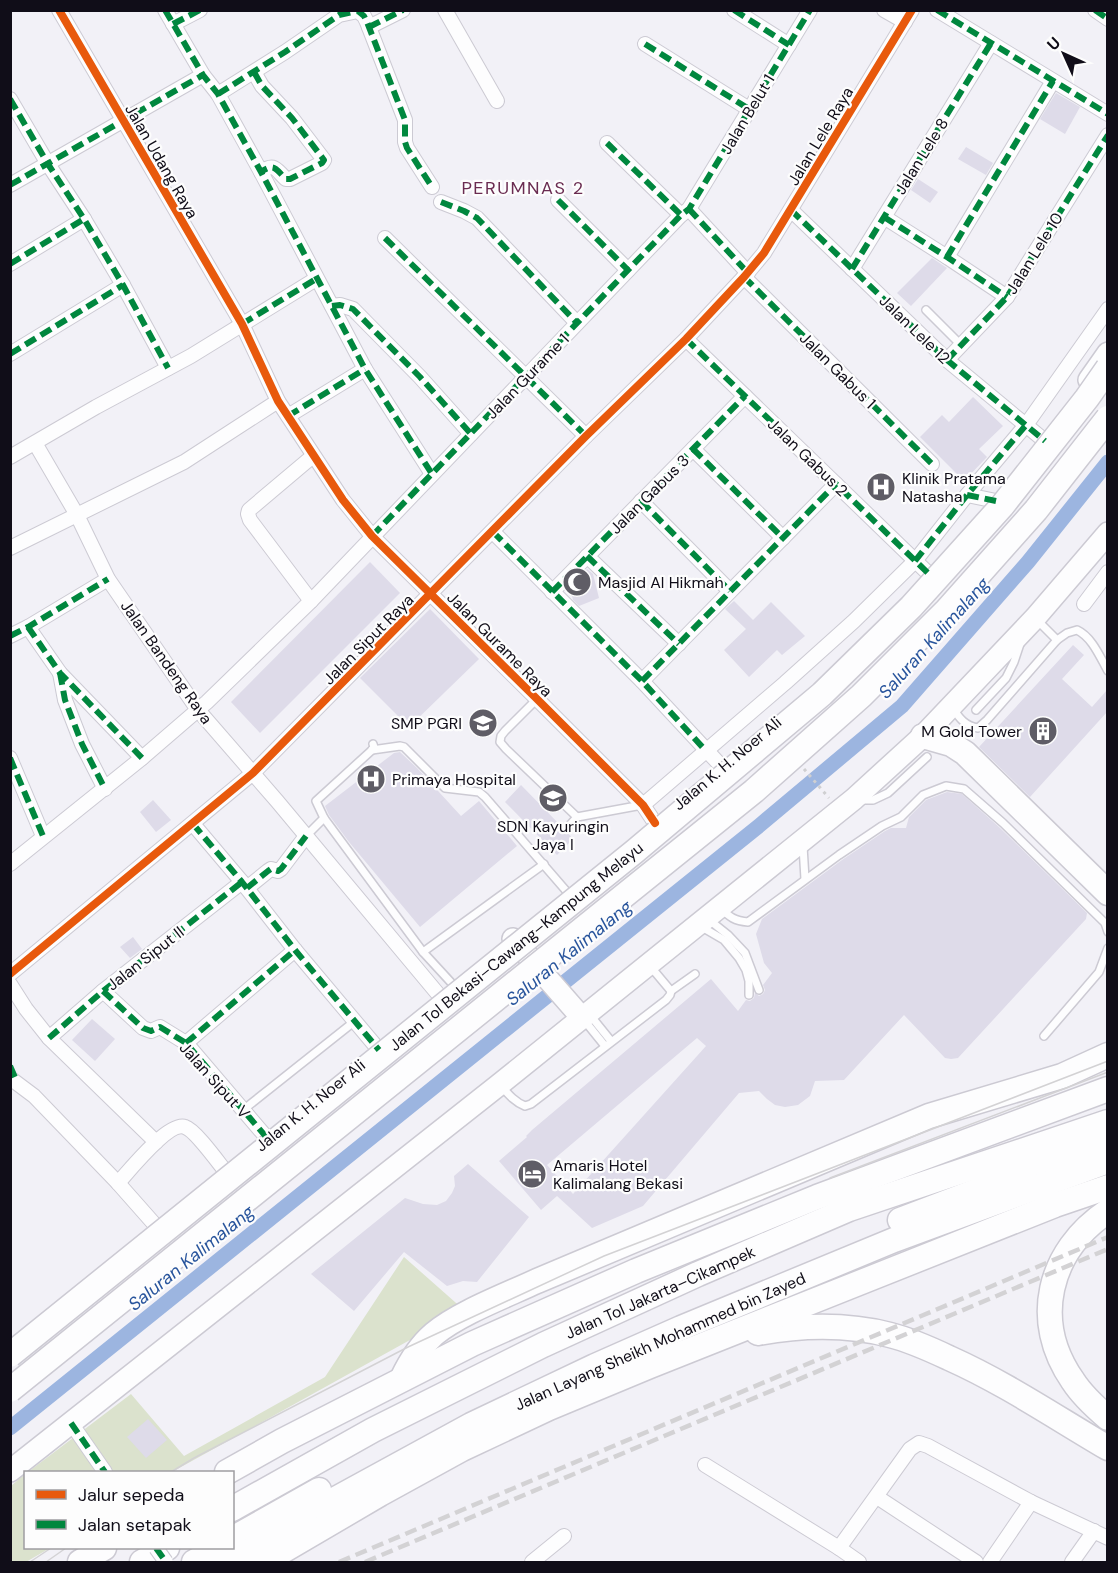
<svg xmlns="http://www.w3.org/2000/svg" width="1118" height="1573" viewBox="0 0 1118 1573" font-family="'DM Sans',sans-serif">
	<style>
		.green { fill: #dbe2cd }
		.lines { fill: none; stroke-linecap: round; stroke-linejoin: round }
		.canal { stroke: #9cb5e0; stroke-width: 15 }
		.building { fill: #dedbe9; fill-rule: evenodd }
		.lane-casing { stroke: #cccad3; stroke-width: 10 }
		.street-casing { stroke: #cccad3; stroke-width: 16 }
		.primary-casing { stroke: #cccad3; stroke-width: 24 }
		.highway-casing { stroke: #cccad3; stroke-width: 27 }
		.path { stroke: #cfcfd1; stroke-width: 3; stroke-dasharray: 3 4.5; stroke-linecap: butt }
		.lane { stroke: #fdfdfe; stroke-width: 7 }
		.street { stroke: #fdfdfe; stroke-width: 14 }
		.primary { stroke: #fdfdfe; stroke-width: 21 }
		.highway { stroke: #fdfdfe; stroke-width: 24 }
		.tram { stroke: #d3d2d4; stroke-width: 1.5 }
		.rail { stroke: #d3d2d4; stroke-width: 4.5; stroke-dasharray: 12 6; stroke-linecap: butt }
		.street-bridge-casing { stroke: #cccad3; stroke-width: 16; stroke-linecap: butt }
		.highway-bridge-casing { stroke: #cccad3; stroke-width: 27; stroke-linecap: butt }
		.street-bridge { stroke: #fdfdfe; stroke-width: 14 }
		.highway-bridge { stroke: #fdfdfe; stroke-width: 24 }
		.quiet { stroke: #00873e; stroke-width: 6; stroke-dasharray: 12 6; stroke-linecap: butt }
		.cycleway-casing { stroke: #fdfdfd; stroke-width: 11 }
		.cycleway { stroke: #e8590c; stroke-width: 8 }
		.labels { text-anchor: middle; stroke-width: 4.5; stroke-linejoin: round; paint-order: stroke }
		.street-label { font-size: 16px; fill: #100d18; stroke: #fdfdfd }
		.poi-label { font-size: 16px; fill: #100d18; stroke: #fdfdfd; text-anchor: start }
		.neighbourhood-label { font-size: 18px; letter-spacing: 1.5px; fill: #6a2c51; stroke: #fdfdfd }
		.water-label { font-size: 18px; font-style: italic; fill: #28549c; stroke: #fdfdfd }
	</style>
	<rect width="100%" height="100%" fill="#f2f1f7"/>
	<g class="green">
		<path d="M404 1257 464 1310 172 1472H28L131 1394 184 1456 325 1377Z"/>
		<path d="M25 1474 26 1548H50L26 1562H11V1486Z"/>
	</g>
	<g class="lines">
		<path class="canal" d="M10 1428 760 825 902 706 1028 562 1108 462"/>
	</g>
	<g class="building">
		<path d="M1056 93 1080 107 1065 134 1040 119Z"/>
		<path d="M966 147 993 163 986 175 958 159Z"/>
		<path d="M918 179 938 192 930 203 911 190Z"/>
		<path d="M932 258 947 268 911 306 897 293Z"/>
		<path d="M973 397 1003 426 979 449 987 457 964 481 920 437 942 415 949 422Z"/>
		<path d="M370 562 400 593 260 733 231 702Z"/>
		<path d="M587 569 593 574 599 598 579 606 573 600 570 587Z"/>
		<path d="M734 601 753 620 771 602 805 636 782 655 777 650 749 677 724 650 746 629 725 609Z"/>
		<path d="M430 609 479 659 409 727 360 678Z"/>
		<path d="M1073 645 1084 655 1062 679 1092 707 1107 690V712L1030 797 979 747Z"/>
		<path d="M400 752 417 768 461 816 479 801 517 846 420 927 349 842 329 815 325 806 394 753Z"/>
		<path d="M521 785 562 827 563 832 568 833 573 839 557 855 505 802Z"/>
		<path d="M947 792 962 794 999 827 1087 913 1086 919 958 1058 951 1059 945 1058 904 1015 844 1080 815 1081 810 1096 798 1105 785 1107 775 1105 767 1099 759 1091 739 1093 643 1206 592 1228 557 1196 541 1210 499 1161 527 1137 526 1136 532 1130 711 979 738 1011 746 1000 750 1001 754 998 755 993 759 996 763 994 765 990 763 985 772 973 764 963 756 934 762 919 842 860 885 831 891 828H906L909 817 926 800ZM697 1038 706 1046 573 1194 547 1165Z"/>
		<path d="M153 800 171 820 156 832 140 812Z"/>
		<path d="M133 937 142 949 130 958 120 947Z"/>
		<path d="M92 1019 115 1039 95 1061 72 1040Z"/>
		<path d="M468 1164 529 1217 477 1282 463 1281 447 1286 404 1252 354 1311 311 1274 405 1198 423 1204 437 1205 446 1201 452 1193 455 1186 454 1176Z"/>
		<path d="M148 1419 167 1440 146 1458 127 1437Z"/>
	</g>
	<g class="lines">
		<g class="lane-casing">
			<g id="lane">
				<path d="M926 310 961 345"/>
				<path d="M1037 620 1057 640"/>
				<path d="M537 699 505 731 501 736 500 742 506 749 577 817"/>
				<path d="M953 708C959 718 965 726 978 728L987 720 1057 640 1067 633 1077 630C1092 637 1100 657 1108 671"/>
				<path d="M976 710 1006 678 1014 662 1020 644"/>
				<path d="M373 744 374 747 372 750 316 801 324 818 423 952 457 989"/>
				<path d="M372 750 400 746 404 747 445 788 479 792 485 797 568 893"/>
				<path d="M861 800H873L888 793 927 757"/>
				<path d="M567 828 577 817 642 805"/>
				<path d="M306 836 324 818"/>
				<path d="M803 846 805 879"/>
				<path d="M721 908C729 917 735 921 748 922L839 855 882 826 901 817 923 795 946 786 964 789 1003 823 1105 923 1108 932"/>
				<path d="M708 919 728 935 745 953 759 990"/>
				<path d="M700 926 724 940 739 958 746 970 749 981V995"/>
				<path d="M423 952 544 864"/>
				<path d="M671 991 695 974"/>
				<path d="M590 1015 611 1041"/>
				<path d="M584 1020 605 1046"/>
				<path d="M1044 1036 1099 972 1108 948"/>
				<path d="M502 1087C509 1095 515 1102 525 1106L531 1104 666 1000 670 995 671 991 650 966"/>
				<path d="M243 1110 355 1021"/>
			</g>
		</g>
		<g class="street-casing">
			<g id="street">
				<path d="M59 10 242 324 278 401 343 500 372 536 537 699 643 805 655 823"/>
				<path d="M165 10 203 75 218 94 261 172 365 369 432 474"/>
				<path d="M445 10 497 101"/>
				<path d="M734 10 789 45"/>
				<path d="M884 10 905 22"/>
				<path d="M937 10 1108 114"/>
				<path d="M1095 10 1108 19"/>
				<path d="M173 24 200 10"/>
				<path d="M369 27 403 10"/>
				<path d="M645 44 749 109"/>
				<path d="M254 72 262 86 292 118 324 160 322 163 290 179H286C276 170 275 162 261 172"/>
				<path d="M218 94 285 52 339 15 358 11 364 16 367 22 405 120V142L407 148 432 187"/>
				<path d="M10 99 48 164 84 219 123 285 168 368"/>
				<path d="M607 143 681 215"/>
				<path d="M10 185 203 75"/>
				<path d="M558 200 628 270"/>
				<path d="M441 202 464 211 477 218 577 323"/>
				<path d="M689 209 748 273"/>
				<path d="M791 210 947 360 1045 441"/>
				<path d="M884 217 947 257 1007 297"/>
				<path d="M385 238 586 436"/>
				<path d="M947 257 1053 81"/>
				<path d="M10 264 84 219"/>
				<path d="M852 269 991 43"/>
				<path d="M744 277 932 464"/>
				<path d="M332 306 340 305 353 309 420 377 471 434"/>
				<path d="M686 339 930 575"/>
				<path d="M10 354 123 285"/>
				<path d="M947 360 1007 297 1108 135"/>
				<path d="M288 416 365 369"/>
				<path d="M35 443 77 515 108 579 198 710 277 801 443 1000"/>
				<path d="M693 449 783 538"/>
				<path d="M10 457 96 407 191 356 316 279"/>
				<path d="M967 495 996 501"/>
				<path d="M641 501 730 591"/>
				<path d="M493 532 642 681 723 768"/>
				<path d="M10 548 184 462 278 401"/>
				<path d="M587 556 679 644"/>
				<path d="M552 592 745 396"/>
				<path d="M311 601 250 520 248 514 249 510 313 456"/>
				<path d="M1084 604 1108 572"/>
				<path d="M28 627 60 673 142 758"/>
				<path d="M10 636 28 627 108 579"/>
				<path d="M60 673 65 700 82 744 105 789"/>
				<path d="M642 681 836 484"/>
				<path d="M10 758 43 836"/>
				<path d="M643 805 785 683 854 621 915 561 967 495 1026 425 1108 309"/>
				<path d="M193 824 242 882 295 950 379 1050"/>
				<path d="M10 864 142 758 207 702 311 601 681 215 689 209 810 10"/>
				<path d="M247 888 268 871 271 869 278 871 281 869 306 836"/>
				<path d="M10 974 253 773 586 436 686 339 744 277 764 253 912 10"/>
				<path d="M10 984 26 1009 49 1038 156 1142"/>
				<path d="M103 991 143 1028 151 1031 160 1027 186 1043 267 1138"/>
				<path d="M49 1038 103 991 242 882"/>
				<path d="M186 1043 295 950"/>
				<path d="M10 1078 34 1096 118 1183 156 1226"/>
				<path d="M118 1183C128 1172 169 1121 185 1127 195 1130 218 1162 226 1172"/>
				<path d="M71 1423 105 1472"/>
				<path d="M705 1465 839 1548 859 1562"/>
				<path d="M877 1497 976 1562"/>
				<path d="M839 1548 910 1449 919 1443 928 1446 1031 1502 1108 1538"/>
				<path d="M532 1562 564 1536"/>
				<path d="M990 1562 1031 1502"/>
				<path d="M1072 1562 1094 1531"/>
			</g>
		</g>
		<g class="primary-casing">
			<g id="primary">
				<path d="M1089 380 1108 353"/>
				<path d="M513 939 582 1018"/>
				<path d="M10 1471 500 1084 854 799 923 736 1035 618 1108 533"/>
			</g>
		</g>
		<g class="highway-casing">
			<g id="highway">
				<path d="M923 736 951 744 965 753 1108 893"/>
				<path d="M1108 1211C1048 1251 1031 1321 1073 1381 1082 1395 1095 1407 1108 1418"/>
				<path d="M900 1220 1108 1141"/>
				<path d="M758 1333C802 1325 847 1324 890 1335 910 1340 930 1349 949 1358 1005 1383 1055 1417 1108 1448"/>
				<path d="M402 1379C410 1362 420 1346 434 1334 459 1313 507 1295 537 1281L929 1116 1062 1076 1108 1055"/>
				<path d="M227 1472 282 1441 472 1344 636 1271 817 1197 1108 1089"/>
				<path d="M232 1509 373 1430 543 1345 698 1274 849 1209 1108 1122"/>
				<path d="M232 1539 319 1490"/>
				<path d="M80 1562 104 1548"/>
				<path d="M142 1562 167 1548"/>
				<path d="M194 1562 219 1548"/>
				<path d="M232 1562 330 1502 471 1425 595 1366 681 1328 894 1240 1108 1161"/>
				<path d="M264 1562 380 1494 462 1449 549 1408 650 1366 1055 1205 1108 1187"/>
			</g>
		</g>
		<path class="path" d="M804 769 829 798"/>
		<use href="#lane" class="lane"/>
		<use href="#street" class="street"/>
		<use href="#primary" class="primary"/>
		<use href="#highway" class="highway"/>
		<g class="tram">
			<path d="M830 1178 1108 1072"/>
			<path d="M171 1472 194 1458 408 1347 604 1256 1108 1061"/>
			<path d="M30 1562 51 1548"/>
			<path d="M46 1562 66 1548"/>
		</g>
		<g class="rail">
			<path d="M339 1562 1108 1237"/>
			<path d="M365 1562 1108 1249"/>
		</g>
		<g class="street-bridge-casing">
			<path id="street-bridge" d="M156 1548 166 1562"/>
		</g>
		<g class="highway-bridge-casing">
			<g id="highway-bridge">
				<path d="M10 1355 634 852 822 694 911 607 1002 506 1087 398 1108 368"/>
				<path d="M10 1390 754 791 861 696 947 610 1036 510 1108 418"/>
			</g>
		</g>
		<use href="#street-bridge" class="street-bridge"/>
		<use href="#highway-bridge" class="highway-bridge"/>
		<g class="quiet">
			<path d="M165 10 203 75 218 94 261 172 365 369 432 474"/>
			<path d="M734 10 789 45"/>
			<path d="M937 10 1108 114"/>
			<path d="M1095 10 1108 19"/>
			<path d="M173 24 200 10"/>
			<path d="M369 27 403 10"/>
			<path d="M645 44 749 109"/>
			<path d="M254 72 262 86 292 118 324 160 322 163 290 179H286C276 170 275 162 261 172"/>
			<path d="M218 94 285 52 339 15 358 11 364 16 367 22 405 120V142L407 148 432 187"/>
			<path d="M10 99 48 164 84 219 123 285 168 368"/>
			<path d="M607 143 681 215"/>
			<path d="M10 185 203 75"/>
			<path d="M558 200 628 270"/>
			<path d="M441 202 464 211 477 218 577 323"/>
			<path d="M689 209 748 273"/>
			<path d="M791 210 947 360 1045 441"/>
			<path d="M884 217 947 257 1007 297"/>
			<path d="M385 238 586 436"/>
			<path d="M947 257 1053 81"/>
			<path d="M10 264 84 219"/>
			<path d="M852 269 991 43"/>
			<path d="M744 277 932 464"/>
			<path d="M332 306 340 305 353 309 420 377 471 434"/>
			<path d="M242 324 316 279"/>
			<path d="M686 339 930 575"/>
			<path d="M10 354 123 285"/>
			<path d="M947 360 1007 297 1108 135"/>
			<path d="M288 416 365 369"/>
			<path d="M693 449 783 538"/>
			<path d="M967 495 996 501"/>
			<path d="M641 501 730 591"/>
			<path d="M493 532 642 681 706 751"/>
			<path d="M372 536 681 215 689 209 810 10"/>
			<path d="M587 556 679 644"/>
			<path d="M915 561 967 495 1026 425"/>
			<path d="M552 592 745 396"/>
			<path d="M28 627 60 673 142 758"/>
			<path d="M10 636 28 627 108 579"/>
			<path d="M60 673 65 700 82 744 105 789"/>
			<path d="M642 681 836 484"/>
			<path d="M10 758 43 836"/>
			<path d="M193 824 242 882 295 950 379 1050"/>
			<path d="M247 888 268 871 271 869 278 871 281 869 306 836"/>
			<path d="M103 991 143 1028 151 1031 160 1027 186 1043 267 1138"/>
			<path d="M49 1038 103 991 242 882"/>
			<path d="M186 1043 295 950"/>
			<path d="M10 1066 17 1082"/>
			<path d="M71 1423 105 1472"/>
			<path d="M156 1548 166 1562"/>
		</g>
		<g class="cycleway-casing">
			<g id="cycleway">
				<path d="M59 10 242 324 278 401 343 500 372 536 537 699 643 805 655 823"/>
				<path d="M10 974 253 773 586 436 686 339 744 277 764 253 912 10"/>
			</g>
		</g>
		<use href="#cycleway" class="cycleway"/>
	</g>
	<defs>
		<g id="hospital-disc" transform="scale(1.5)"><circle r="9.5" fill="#5f5d66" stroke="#fdfdfd"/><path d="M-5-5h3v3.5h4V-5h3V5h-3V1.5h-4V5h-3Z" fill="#fff"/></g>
		<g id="mosque-disc" transform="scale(1.5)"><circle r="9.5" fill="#5f5d66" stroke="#fdfdfd"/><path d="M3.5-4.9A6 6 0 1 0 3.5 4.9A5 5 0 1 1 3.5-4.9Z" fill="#fff"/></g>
		<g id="school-disc" transform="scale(1.5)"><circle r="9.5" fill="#5f5d66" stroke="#fdfdfd"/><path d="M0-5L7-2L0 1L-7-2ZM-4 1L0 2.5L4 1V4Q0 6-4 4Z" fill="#fff"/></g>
		<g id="building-disc" transform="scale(1.5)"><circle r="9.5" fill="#5f5d66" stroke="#fdfdfd"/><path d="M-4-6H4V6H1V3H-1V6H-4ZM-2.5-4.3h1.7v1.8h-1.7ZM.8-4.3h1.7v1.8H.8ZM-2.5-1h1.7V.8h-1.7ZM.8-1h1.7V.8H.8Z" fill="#fff"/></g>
		<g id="hotel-disc" transform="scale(1.5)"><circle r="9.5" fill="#5f5d66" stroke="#fdfdfd"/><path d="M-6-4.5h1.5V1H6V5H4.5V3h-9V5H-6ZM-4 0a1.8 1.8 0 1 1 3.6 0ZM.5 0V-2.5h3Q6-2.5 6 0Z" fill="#fff"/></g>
	</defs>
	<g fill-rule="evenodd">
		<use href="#hospital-disc" x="881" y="487"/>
		<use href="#mosque-disc" x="577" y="582"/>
		<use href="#school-disc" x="483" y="723"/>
		<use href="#building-disc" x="1043" y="731"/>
		<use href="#hospital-disc" x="371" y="779"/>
		<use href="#school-disc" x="553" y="798"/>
		<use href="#hotel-disc" x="532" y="1174"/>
	</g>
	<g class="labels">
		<g class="street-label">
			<text transform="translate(747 114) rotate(-59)" y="6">Jalan Belut 1</text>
			<text transform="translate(820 136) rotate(-59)" y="6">Jalan Lele Raya</text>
			<text transform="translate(921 156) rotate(-58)" y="6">Jalan Lele 8</text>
			<text transform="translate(162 161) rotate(60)" y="6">Jalan Udang Raya</text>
			<text transform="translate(1034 253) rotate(-58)" y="6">Jalan Lele 10</text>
			<text transform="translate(915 329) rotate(44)" y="6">Jalan Lele 12</text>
			<text transform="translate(838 370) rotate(45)" y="6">Jalan Gabus 1</text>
			<text transform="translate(527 376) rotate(-46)" y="6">Jalan Gurame 1</text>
			<text transform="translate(808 457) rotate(44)" y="6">Jalan Gabus 2</text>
			<text transform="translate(649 494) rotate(-45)" y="6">Jalan Gabus 3</text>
			<text transform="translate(368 639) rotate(-45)" y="6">Jalan Siput Raya</text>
			<text transform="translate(500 644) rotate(45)" y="6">Jalan Gurame Raya</text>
			<text transform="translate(167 662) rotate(55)" y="6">Jalan Bandeng Raya</text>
			<text transform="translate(727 763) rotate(-40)" y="6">Jalan K. H. Noer Ali</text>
			<text transform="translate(516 946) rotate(-39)" y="6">Jalan Tol Bekasi–Cawang–Kampung Melayu</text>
			<text transform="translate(145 958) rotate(-38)" y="6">Jalan Siput II</text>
			<text transform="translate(215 1080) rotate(48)" y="6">Jalan Siput V</text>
			<text transform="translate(310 1105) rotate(-39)" y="6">Jalan K. H. Noer Ali</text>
			<text transform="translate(660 1292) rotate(-24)" y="6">Jalan Tol Jakarta–Cikampek</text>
			<text transform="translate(660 1341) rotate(-24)" y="6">Jalan Layang Sheikh Mohammed bin Zayed</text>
		</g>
		<g class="poi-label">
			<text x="902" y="484">Klinik Pratama<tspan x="902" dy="18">Natasha</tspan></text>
			<text x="598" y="588">Masjid Al Hikmah</text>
			<text x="462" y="729" text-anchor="end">SMP PGRI</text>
			<text x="1022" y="737" text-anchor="end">M Gold Tower</text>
			<text x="392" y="785">Primaya Hospital</text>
			<text x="553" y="832" text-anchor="middle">SDN Kayuringin<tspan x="553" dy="18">Jaya I</tspan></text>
			<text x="553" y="1171">Amaris Hotel<tspan x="553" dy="18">Kalimalang Bekasi</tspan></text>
		</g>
		<g class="neighbourhood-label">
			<text x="523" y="194">PERUMNAS 2</text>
		</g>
		<g class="water-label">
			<text transform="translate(934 638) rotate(-48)" y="6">Saluran Kalimalang</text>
			<text transform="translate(569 953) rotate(-39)" y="6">Saluran Kalimalang</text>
			<text transform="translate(191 1258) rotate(-39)" y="6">Saluran Kalimalang</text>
		</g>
	</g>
	<rect width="1118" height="1573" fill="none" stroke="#100d18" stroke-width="24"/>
	<rect x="24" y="1471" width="210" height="78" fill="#fdfdfd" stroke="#9e9da1" stroke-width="1.5"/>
	<rect x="36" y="1490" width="30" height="9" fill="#e8590c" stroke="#9e9da1" stroke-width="1.5"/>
	<text x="78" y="1501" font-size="18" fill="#100d18">Jalur sepeda</text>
	<rect x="36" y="1520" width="30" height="9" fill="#00873e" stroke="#9e9da1" stroke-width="1.5"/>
	<text x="78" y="1531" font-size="18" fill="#100d18">Jalan setapak</text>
	<g transform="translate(1064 54) rotate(315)" stroke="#fdfdfd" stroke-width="4.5" paint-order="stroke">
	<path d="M0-4.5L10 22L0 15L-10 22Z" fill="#100d18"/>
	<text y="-9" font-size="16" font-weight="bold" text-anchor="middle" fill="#100d18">U</text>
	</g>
</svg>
